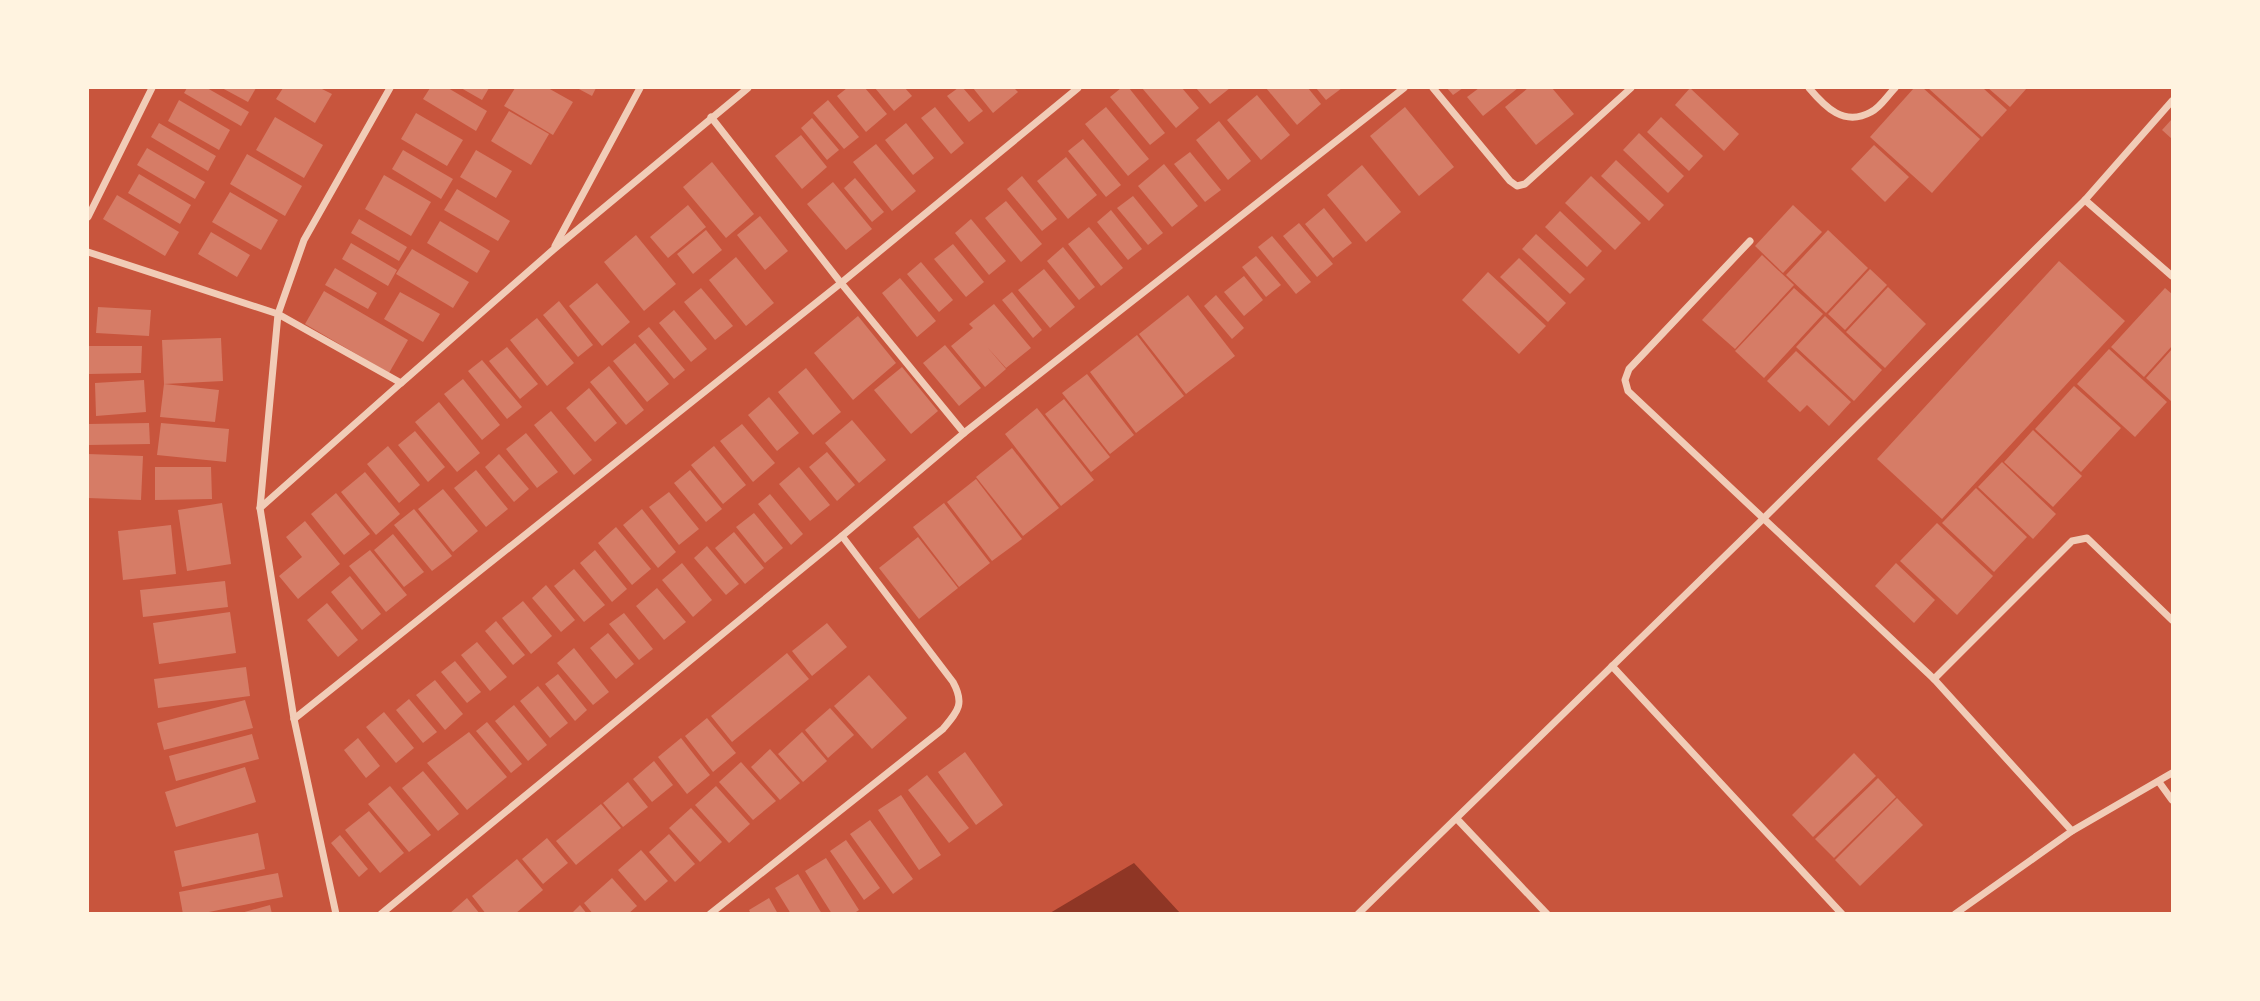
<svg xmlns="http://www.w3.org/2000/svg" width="2260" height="1001" viewBox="0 0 2260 1001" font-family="'Archivo Narrow',sans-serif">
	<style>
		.water { fill: #8f3625 }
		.building { fill: #d67c66 }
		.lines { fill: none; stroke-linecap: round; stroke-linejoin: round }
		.minor { stroke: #f1ccb7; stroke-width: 7 }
	</style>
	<rect width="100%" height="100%" fill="#c8553d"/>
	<path class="water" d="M1134 863 1180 913H1050Z"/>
	<g class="building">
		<path d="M187 88H207L249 112 241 126 184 93Z"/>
		<path d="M222 88H256L248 102Z"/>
		<path d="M283 88H320L332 94 315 123 276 99Z"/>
		<path d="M430 88H448L487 111 476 131 423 99Z"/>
		<path d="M461 88H489L482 100Z"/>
		<path d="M515 88H548L573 102 553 135 504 106Z"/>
		<path d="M577 88H596L592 96Z"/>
		<path d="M847 88H865L887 114 866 132 837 96Z"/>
		<path d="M875 88H905L912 96 894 111Z"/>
		<path d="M958 88H963L983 111 969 122 947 96Z"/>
		<path d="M973 88H1014L1018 92 993 113Z"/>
		<path d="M1121 88H1129L1165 133 1150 145 1110 97Z"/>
		<path d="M1142 88H1182L1199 108 1176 128Z"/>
		<path d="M1196 88H1230L1210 104Z"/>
		<path d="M1266 88H1308L1321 104 1297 125Z"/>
		<path d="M1316 88H1342L1326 100Z"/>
		<path d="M1447 88H1463L1453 95Z"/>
		<path d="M1479 88H1518L1483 116 1467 97Z"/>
		<path d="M1528 88H1552L1574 114 1536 145 1505 107Z"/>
		<path d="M1690 88 1739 134 1724 151 1675 105Z"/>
		<path d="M1914 88H1923L1980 139 1932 193 1870 137Z"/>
		<path d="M1928 88H1983L2007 110 1982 137Z"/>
		<path d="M1988 88H2027L2010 107Z"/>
		<path d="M1257 95 1290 135 1261 160 1227 120Z"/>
		<path d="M179 100 230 130 219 150 168 121Z"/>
		<path d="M828 100 859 137 844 149 813 113Z"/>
		<path d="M935 107 964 143 951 154 921 118Z"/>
		<path d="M1106 107 1149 159 1128 176 1085 124Z"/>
		<path d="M1405 107 1454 167 1419 196 1370 136Z"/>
		<path d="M509 111 549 134 531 165 491 141Z"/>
		<path d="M416 113 463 140 447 166 401 139Z"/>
		<path d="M275 117 323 145 304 178 256 150Z"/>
		<path d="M1661 117 1703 156 1689 171 1647 132Z"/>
		<path d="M812 118 839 150 827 160 801 128Z"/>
		<path d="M2172 119V139L2162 130Z"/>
		<path d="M1219 121 1251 161 1228 180 1196 140Z"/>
		<path d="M159 123 216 156 208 171 151 137Z"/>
		<path d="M906 123 934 158 913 175 885 140Z"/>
		<path d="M1639 133 1684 176 1668 193 1623 150Z"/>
		<path d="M801 135 827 167 802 189 775 156Z"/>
		<path d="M1083 139 1121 185 1106 197 1068 151Z"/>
		<path d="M876 144 916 191 892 211 853 162Z"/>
		<path d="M1874 145 1909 177 1885 202 1851 169Z"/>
		<path d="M147 148 205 182 195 199 137 165Z"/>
		<path d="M403 150 453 179 441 199 392 169Z"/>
		<path d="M476 150 512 171 496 198 460 177Z"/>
		<path d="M1190 152 1221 190 1205 202 1174 164Z"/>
		<path d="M247 154 302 186 285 216 230 184Z"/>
		<path d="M1066 157 1097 195 1068 219 1037 181Z"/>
		<path d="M1616 160 1664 205 1649 221 1601 176Z"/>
		<path d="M712 162 754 214 726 238 683 187Z"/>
		<path d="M1164 164 1198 206 1172 227 1138 186Z"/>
		<path d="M1362 165 1401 212 1366 242 1327 195Z"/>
		<path d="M139 174 191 205 180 224 128 193Z"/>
		<path d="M384 175 431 202 411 236 365 209Z"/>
		<path d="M1022 176 1057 219 1042 231 1007 189Z"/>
		<path d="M1591 176 1641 223 1615 250 1565 203Z"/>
		<path d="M855 178 884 212 872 222 844 188Z"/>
		<path d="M833 182 872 229 846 250 807 204Z"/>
		<path d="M457 189 510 221 498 241 444 210Z"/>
		<path d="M230 192 278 220 261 250 212 222Z"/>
		<path d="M117 195 179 232 165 256 103 219Z"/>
		<path d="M1133 196 1163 233 1148 245 1117 208Z"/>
		<path d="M1006 201 1042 244 1021 262 985 218Z"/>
		<path d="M688 205 706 227 668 258 650 237Z"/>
		<path d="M1793 205 1822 232 1783 273 1755 246Z"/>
		<path d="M1324 208 1352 243 1333 258 1305 224Z"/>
		<path d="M1111 210 1142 249 1128 260 1097 222Z"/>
		<path d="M1560 211 1602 251 1587 267 1545 227Z"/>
		<path d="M760 216 788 251 765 270 737 235Z"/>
		<path d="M359 219 407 247 399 261 351 233Z"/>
		<path d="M971 219 1006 261 989 275 955 233Z"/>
		<path d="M440 221 490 251 477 273 427 243Z"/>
		<path d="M1299 223 1333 264 1317 277 1283 236Z"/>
		<path d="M1089 227 1123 268 1101 286 1068 244Z"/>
		<path d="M706 230 722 250 693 274 677 254Z"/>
		<path d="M1828 230 1868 268 1826 313 1786 275Z"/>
		<path d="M211 232 250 255 237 277 198 254Z"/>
		<path d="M1536 234 1585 279 1570 294 1522 249Z"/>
		<path d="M636 235 676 284 644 311 604 262Z"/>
		<path d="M1272 236 1311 282 1296 294 1258 247Z"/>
		<path d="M351 243 397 270 388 286 342 259Z"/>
		<path d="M953 244 984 282 966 297 934 259Z"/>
		<path d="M1063 247 1095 287 1079 300 1047 261Z"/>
		<path d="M412 249 469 282 453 308 396 274Z"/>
		<path d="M1762 255 1794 285 1735 349 1702 320Z"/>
		<path d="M1256 256 1281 285 1266 297 1242 267Z"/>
		<path d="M736 257 774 303 746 326 709 280Z"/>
		<path d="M1519 258 1566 303 1548 322 1500 277Z"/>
		<path d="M2059 261 2125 321 1942 519 1877 459Z"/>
		<path d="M921 262 953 300 939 312 907 274Z"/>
		<path d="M335 268 377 293 368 309 325 285Z"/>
		<path d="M1044 269 1075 307 1050 328 1018 290Z"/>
		<path d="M1870 269 1887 285 1845 330 1828 314Z"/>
		<path d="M1488 272 1546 326 1519 354 1462 300Z"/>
		<path d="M1244 276 1263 300 1244 316 1224 292Z"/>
		<path d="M900 278 936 321 917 337 882 293Z"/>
		<path d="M597 283 630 322 602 346 569 306Z"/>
		<path d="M1888 287 1926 324 1885 368 1846 332Z"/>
		<path d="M701 288 733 326 715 340 684 302Z"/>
		<path d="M1794 288 1823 314 1764 378 1735 351Z"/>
		<path d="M2165 288 2172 294V346L2144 377 2111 347Z"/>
		<path d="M324 291 408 340 389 373 305 324Z"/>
		<path d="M400 292 440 314 423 342 384 319Z"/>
		<path d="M1012 292 1042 330 1033 338 1002 300Z"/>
		<path d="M1188 295 1235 356 1186 394 1139 334Z"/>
		<path d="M1216 295 1244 328 1232 339 1204 306Z"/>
		<path d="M559 301 593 345 578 357 543 315Z"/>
		<path d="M994 304 1031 348 1006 368 987 347 1006 369 985 387 951 346 973 328 969 324Z"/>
		<path d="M98 307 151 310 149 336 96 333Z"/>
		<path d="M674 310 707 349 691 362 659 323Z"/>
		<path d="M858 316 896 363 853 400 814 353Z"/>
		<path d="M1825 316 1882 370 1854 401 1796 347Z"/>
		<path d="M537 318 574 363 547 386 510 340Z"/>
		<path d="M649 327 685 370 674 379 638 336Z"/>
		<path d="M1137 335 1184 396 1136 433 1090 372Z"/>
		<path d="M221 338 223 381 164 384 162 340Z"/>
		<path d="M635 343 669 384 647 402 613 361Z"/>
		<path d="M945 345 981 388 959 406 923 363Z"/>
		<path d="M88 346H142L141 373 89 374Z"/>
		<path d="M507 347 538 384 520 399 489 361Z"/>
		<path d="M2109 349 2167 402 2135 437 2077 384Z"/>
		<path d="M2172 349V402L2146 378Z"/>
		<path d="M1796 351 1851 402 1829 426 1807 405 1800 412 1767 381Z"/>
		<path d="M482 360 522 407 507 419 468 371Z"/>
		<path d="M609 366 644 410 626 425 590 382Z"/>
		<path d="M902 367 938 411 911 434 874 390Z"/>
		<path d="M806 368 841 412 813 435 778 392Z"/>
		<path d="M1087 374 1134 435 1110 454 1062 393Z"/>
		<path d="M463 379 500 425 482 440 444 394Z"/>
		<path d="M144 380 146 412 96 416 95 383Z"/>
		<path d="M164 384 219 390 215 422 160 417Z"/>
		<path d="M2074 386 2121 428 2081 472 2035 429Z"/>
		<path d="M589 388 617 423 595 442 566 408Z"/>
		<path d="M769 397 799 433 777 451 748 415Z"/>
		<path d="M1064 399 1110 457 1091 472 1045 414Z"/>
		<path d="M439 402 480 453 457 472 415 422Z"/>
		<path d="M1037 408 1094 480 1061 506 1005 434Z"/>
		<path d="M551 411 592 460 574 475 534 425Z"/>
		<path d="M852 420 886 460 859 483 825 443Z"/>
		<path d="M149 423 150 444 88 445V424Z"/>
		<path d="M161 423 229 429 226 462 157 455Z"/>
		<path d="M742 424 775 463 753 482 720 441Z"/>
		<path d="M2033 430 2082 476 2053 507 2004 462Z"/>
		<path d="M415 431 445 467 428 482 398 445Z"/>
		<path d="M526 433 558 472 537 488 506 449Z"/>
		<path d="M388 446 420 485 399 503 367 464Z"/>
		<path d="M714 446 746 485 723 504 691 465Z"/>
		<path d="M1012 448 1059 508 1023 536 976 477Z"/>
		<path d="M827 452 855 485 837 501 809 467Z"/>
		<path d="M88 454 143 456 141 500 88 498Z"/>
		<path d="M499 454 529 489 514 502 485 467Z"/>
		<path d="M2002 462 2056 514 2033 539 1978 487Z"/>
		<path d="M155 467H211L212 499 155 500Z"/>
		<path d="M799 467 830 505 810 521 779 484Z"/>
		<path d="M476 470 508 509 486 527 454 488Z"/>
		<path d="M690 470 722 509 706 522 674 483Z"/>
		<path d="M365 472 400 514 376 535 341 492Z"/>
		<path d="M976 479 1022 539 992 561 947 502Z"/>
		<path d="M1976 488 2027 537 1994 572 1942 523Z"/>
		<path d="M443 489 478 531 453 552 418 509Z"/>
		<path d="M669 492 699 529 679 545 649 507Z"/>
		<path d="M336 493 370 534 344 555 311 514Z"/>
		<path d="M770 494 803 534 791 545 758 504Z"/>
		<path d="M222 503 231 564 187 571 178 510Z"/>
		<path d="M944 503 990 563 959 587 913 527Z"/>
		<path d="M414 509 452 556 432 571 394 525Z"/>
		<path d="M642 509 676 552 658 568 623 525Z"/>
		<path d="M754 513 783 548 765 563 736 527Z"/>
		<path d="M305 521 340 564 298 599 279 576 302 557 286 537Z"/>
		<path d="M1937 523 1993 576 1957 615 1900 561Z"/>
		<path d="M171 525 176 574 123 580 118 531Z"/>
		<path d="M616 527 651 569 632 585 598 543Z"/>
		<path d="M734 532 764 568 745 584 715 548Z"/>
		<path d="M393 534 424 572 404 587 374 550Z"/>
		<path d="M918 537 958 588 919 619 879 568Z"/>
		<path d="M707 546 739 584 726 595 694 558Z"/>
		<path d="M370 550 407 595 386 612 349 566Z"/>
		<path d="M595 550 627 589 612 602 580 563Z"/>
		<path d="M682 563 712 600 693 617 662 580Z"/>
		<path d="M1896 563 1935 600 1914 623 1875 586Z"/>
		<path d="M574 569 605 605 584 622 554 586Z"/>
		<path d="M350 576 381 614 362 630 331 592Z"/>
		<path d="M225 581 228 607 143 617 140 590Z"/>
		<path d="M546 585 575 620 561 632 532 598Z"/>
		<path d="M657 588 686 622 664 640 636 606Z"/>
		<path d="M523 601 552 636 531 654 502 618Z"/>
		<path d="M327 603 358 640 338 657 307 620Z"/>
		<path d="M230 612 236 653 159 664 153 623Z"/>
		<path d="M624 613 653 649 639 660 609 624Z"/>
		<path d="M496 621 525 655 513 665 485 631Z"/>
		<path d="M827 623 847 647 812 676 792 651Z"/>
		<path d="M608 633 634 664 616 679 590 648Z"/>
		<path d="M477 642 507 677 490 691 461 655Z"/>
		<path d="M574 648 609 692 593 705 557 663Z"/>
		<path d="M787 653 809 679 732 742 711 716Z"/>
		<path d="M455 661 481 692 467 703 441 672Z"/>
		<path d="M246 667 250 696 158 708 154 679Z"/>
		<path d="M558 674 587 710 575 721 545 684Z"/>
		<path d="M869 675 907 718 872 749 834 706Z"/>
		<path d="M435 680 463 714 445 730 416 695Z"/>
		<path d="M538 686 568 723 550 738 520 701Z"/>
		<path d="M409 699 437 732 423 743 396 710Z"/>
		<path d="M245 700 253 728 164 750 157 723Z"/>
		<path d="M514 705 547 745 528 761 495 721Z"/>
		<path d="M830 708 854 735 828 758 805 730Z"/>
		<path d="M384 712 414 748 396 763 366 727Z"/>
		<path d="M707 718 736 753 713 772 685 736Z"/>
		<path d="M487 722 522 764 511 773 476 731Z"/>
		<path d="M469 732 507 777 467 810 427 763Z"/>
		<path d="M802 732 827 761 803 782 778 754Z"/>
		<path d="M252 734 259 759 176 781 169 756Z"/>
		<path d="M358 738 380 766 366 778 344 750Z"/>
		<path d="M681 738 710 775 687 794 658 757Z"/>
		<path d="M770 749 800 783 780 800 751 767Z"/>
		<path d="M965 752 1003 805 976 825 938 772Z"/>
		<path d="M1854 753 1876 776 1813 837 1792 815Z"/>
		<path d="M654 761 673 785 652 802 633 779Z"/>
		<path d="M741 762 776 801 753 820 719 782Z"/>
		<path d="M245 767 256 802 176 827 165 792Z"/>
		<path d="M423 771 459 814 438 831 402 788Z"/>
		<path d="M927 775 969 828 949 843 908 790Z"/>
		<path d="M1878 778 1896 797 1834 858 1815 839Z"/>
		<path d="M628 782 648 807 623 827 603 803Z"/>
		<path d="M390 786 431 835 409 852 368 804Z"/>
		<path d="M716 786 750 824 729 843 695 805Z"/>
		<path d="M901 795 941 855 919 870 878 810Z"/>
		<path d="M1897 798 1923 825 1860 886 1835 860Z"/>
		<path d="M601 804 621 828 576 865 556 841Z"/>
		<path d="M691 808 722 842 700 862 669 828Z"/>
		<path d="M369 811 404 853 380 873 345 830Z"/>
		<path d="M870 820 913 879 893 894 850 834Z"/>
		<path d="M258 833 265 869 182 887 174 851Z"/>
		<path d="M669 834 695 864 675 882 649 852Z"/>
		<path d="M340 835 368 869 359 877 331 843Z"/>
		<path d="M547 838 568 863 543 884 522 859Z"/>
		<path d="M846 840 880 888 864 900 830 851Z"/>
		<path d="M641 850 668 881 645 901 618 870Z"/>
		<path d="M826 858 859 910 853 914H832L805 871Z"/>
		<path d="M517 859 543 890 515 914H486L472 896Z"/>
		<path d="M278 873 283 897 199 914H183L179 892Z"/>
		<path d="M798 874 822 914H791L775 888Z"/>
		<path d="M612 878 637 906 628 914H593L584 903Z"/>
		<path d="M467 898 480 914H449Z"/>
		<path d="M769 898 778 914H751L749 910Z"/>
		<path d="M270 905 272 914H241V913Z"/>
		<path d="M580 905 587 914H571Z"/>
	</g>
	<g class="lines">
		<g class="minor">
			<path d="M1433 88 1510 181 1517 186 1525 184 1631 88"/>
			<path d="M1809 88C1825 107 1844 127 1871 112 1880 108 1888 95 1895 88"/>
			<path d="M711 117 841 283 964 433"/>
			<path d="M2085 200 2172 276"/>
			<path d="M88 217 152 88"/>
			<path d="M1750 241 1629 369 1625 380 1628 391 1934 679 2072 831"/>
			<path d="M555 246 640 88"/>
			<path d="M88 252 278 314 260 508 294 719 336 914"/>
			<path d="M401 383 553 250 748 88"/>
			<path d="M260 508 401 383 278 314 304 240 390 88"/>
			<path d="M1612 666 1842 914"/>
			<path d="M1934 679 2072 541 2087 538 2172 620"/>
			<path d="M294 719 841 283 1078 88"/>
			<path d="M2159 782 2172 800"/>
			<path d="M1457 819 1547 914"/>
			<path d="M381 914 842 536 964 433 1404 88"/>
			<path d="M710 914 943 729C958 711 965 704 953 682L842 536"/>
			<path d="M1358 914 1765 517 2085 200 2172 101"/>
			<path d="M1955 914 2072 831 2172 773"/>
		</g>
	</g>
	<rect width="2260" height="1001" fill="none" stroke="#fff3e0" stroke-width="178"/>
</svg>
